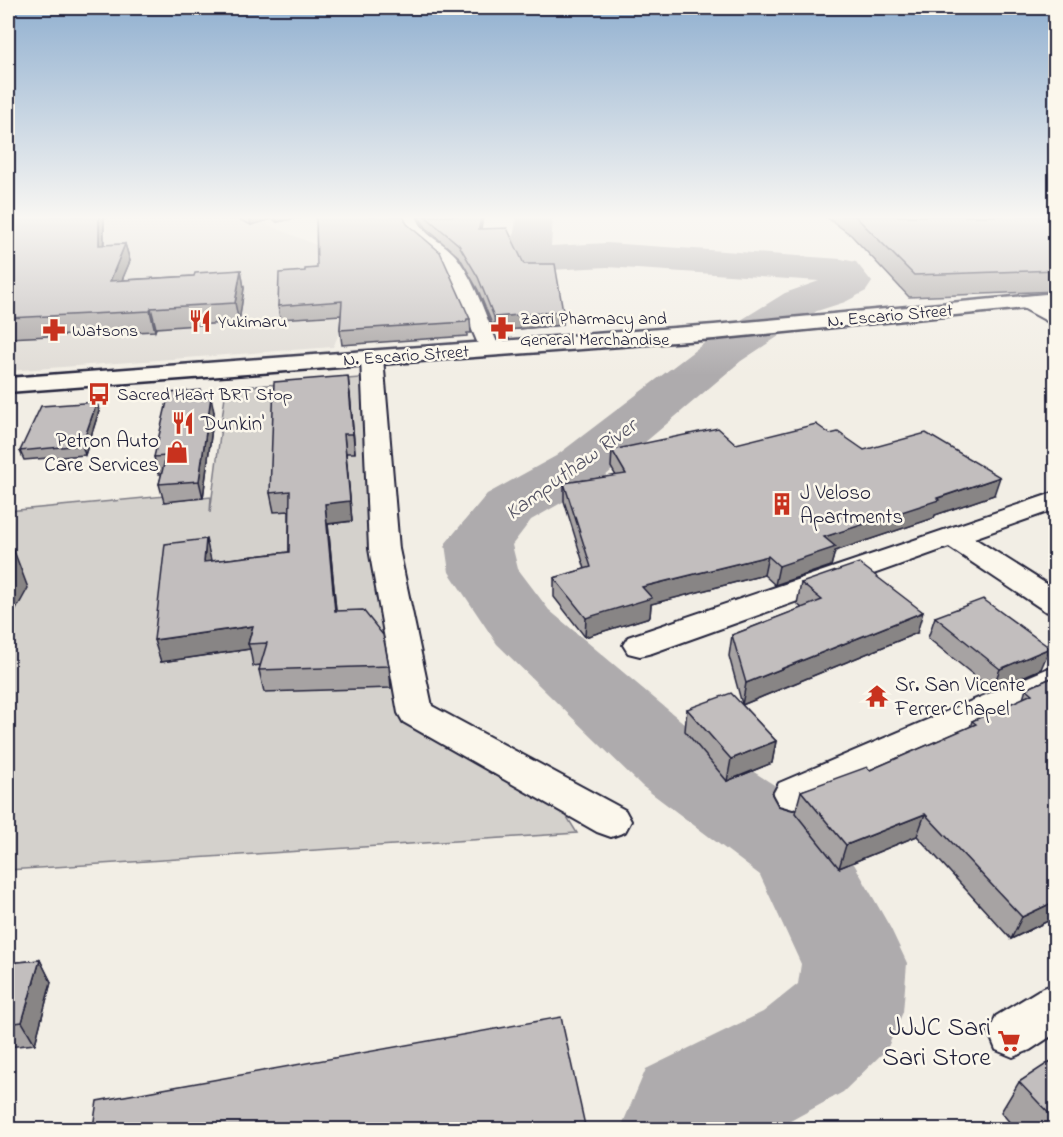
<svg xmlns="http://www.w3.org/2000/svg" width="1063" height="1137" viewBox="0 0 1063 1137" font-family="'Indie Flower',sans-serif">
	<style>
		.built { fill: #e0dcd6 }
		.green { fill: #d4d1cc; stroke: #7b7a84; stroke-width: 1.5 }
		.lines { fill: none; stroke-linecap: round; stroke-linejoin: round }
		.river { fill: #aeabad; fill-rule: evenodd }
		.street-casing { stroke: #22223b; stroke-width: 4 }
		.secondary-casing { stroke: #22223b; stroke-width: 5 }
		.street { fill: #fbf7ec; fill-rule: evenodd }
		.secondary { fill: #fbf7ec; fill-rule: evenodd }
		.wall { fill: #a7a3a3; stroke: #22223b; stroke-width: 1.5 }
		.shaded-wall { fill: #888585; stroke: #22223b; stroke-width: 1.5 }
		.building { fill: #c2bebe; stroke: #22223b; stroke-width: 1.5 }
		.labels { text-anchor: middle; stroke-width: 5; stroke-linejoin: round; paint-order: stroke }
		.far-street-label { font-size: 18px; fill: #22223b; stroke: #fbf7ec }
		.far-poi-label { font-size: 18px; fill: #22223b; stroke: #fbf7ec; text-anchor: start }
		.poi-label { font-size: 21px; fill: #22223b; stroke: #fbf7ec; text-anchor: start }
		.water-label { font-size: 22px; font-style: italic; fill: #535263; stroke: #fbf7ec }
		.near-poi-label { font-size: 26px; fill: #22223b; stroke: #fbf7ec; text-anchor: end }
	</style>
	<rect width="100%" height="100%" fill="#f2eee5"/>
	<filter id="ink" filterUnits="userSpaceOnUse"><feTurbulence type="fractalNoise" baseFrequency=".0167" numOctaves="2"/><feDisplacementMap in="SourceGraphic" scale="12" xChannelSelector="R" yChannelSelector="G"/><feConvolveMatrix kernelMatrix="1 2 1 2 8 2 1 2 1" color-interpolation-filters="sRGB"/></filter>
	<g filter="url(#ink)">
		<path class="built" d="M106 216H247L328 250 362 283 333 347 8 371V245L106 235Z"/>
		<path class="green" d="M373 377 416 713 553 794 577 833 8 870V511L165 496 164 502 211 497 210 513 226 388Z"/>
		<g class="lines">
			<path class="river" d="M517 216H553L551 246 607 243 841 259 856 262 872 282 866 291 845 302 817 311 741 361 598 482 531 520 512 545 518 569 549 610 704 740 829 820 891 929 907 963 903 1012 887 1049 843 1092 774 1130H620L646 1069 763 1012 798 984 801 964 760 875 642 786 497 644 449 572 445 544 487 494 556 456 707 341 785 293 819 281 607 267 549 270 516 261 510 253Z"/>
			<g class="street-casing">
				<g id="street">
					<path d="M400 216H416C427 242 443 238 458 259 477 285 486 319 500 349L496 353 489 355 482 353 443 263C427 241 413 249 400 216Z"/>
					<path d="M1026 296 1056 311V326L1019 306 1016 302 1019 298Z"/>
					<path d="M372 352 380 353 383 358 399 549 432 706 625 810 631 821 625 832 611 837 597 832 403 722 398 713 369 549 361 358 364 353Z"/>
					<path d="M1056 492V509L974 538 1056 590V614L1045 611 949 547 652 653 640 656 628 653 623 645 628 637Z"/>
					<path d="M1056 665V691L807 805 793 809 779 805 773 794 779 783Z"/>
					<path d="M1056 983V1033L1030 1050 1013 1057 996 1050 989 1033 996 1016 1039 990Z"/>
				</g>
			</g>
			<g class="secondary-casing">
				<path id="secondary" d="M1056 293V305L714 339 8 392V378L714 325Z"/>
			</g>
			<use href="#street" class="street"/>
			<use href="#secondary" class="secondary"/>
		</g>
		<g class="wall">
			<path d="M8 216H104V245L125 244 130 261 122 280 194 276 241 270 244 288 239 322 156 328 155 331 8 338Z"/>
			<path d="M231 216H308L277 222 272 219 251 225Z"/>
			<path d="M418 216H483L481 229 524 264 563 311V325L495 331 478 290 460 258 427 229Z"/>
			<path d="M825 216H1056V291L909 297 851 235Z"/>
			<path d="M407 224 470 319 471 333H467V336L342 345 340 330 341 315 280 319 278 306 305 271 317 268Z"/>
			<path d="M350 394 355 453H346L352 521 328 524 336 611 389 666 391 688 264 692 259 670 261 665 253 666 250 649 161 662 211 560V561L289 552V511L274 512 270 493Z"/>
			<path d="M203 397 214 412 203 498 164 502 159 484 162 474H158L154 457Z"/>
			<path d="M99 411 85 455 24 460 20 451Z"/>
			<path d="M830 434 864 450 994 495 935 515 934 518 835 551 831 566 775 585 764 575 651 604 650 617 585 637 554 597V578L585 569 564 501V483L616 476 611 467 612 450 736 444Z"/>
			<path d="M801 583 917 633 742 705 776 741 772 763 727 781 685 731 687 709 742 704 729 656 732 635 802 608 797 604Z"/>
			<path d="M935 617 1041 669 992 690 928 638Z"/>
			<path d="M1056 676V917L1011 939 917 836 839 868 795 813 801 791 870 770 970 727 972 721 1023 699 1026 689Z"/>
			<path d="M40 960 51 982 35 1044 8 1047V963Z"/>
			<path d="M1056 1061V1130H1016L1001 1112 1019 1082Z"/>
		</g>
		<g class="shaded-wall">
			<path d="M99 216H104L103 263 99 245Z"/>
			<path d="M249 216H272V219L251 225Z"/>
			<path d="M276 216H307L277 222Z"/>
			<path d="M481 216H483L479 242V229Z"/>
			<path d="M125 244 130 261 114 299 110 281Z"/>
			<path d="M241 270 244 288 239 322 235 303Z"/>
			<path d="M151 308 156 328 155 331 150 311Z"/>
			<path d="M563 311V325L495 331 494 317Z"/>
			<path d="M348 376 350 394 355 453 353 434Z"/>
			<path d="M211 397 214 412 203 498 199 481Z"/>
			<path d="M97 402 99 411 85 455 82 445Z"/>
			<path d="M344 434 352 521 328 524 338 632 335 611 325 504Z"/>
			<path d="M1000 477 994 495 935 515 934 518 835 551 831 566 775 585 779 566 824 537Z"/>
			<path d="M206 539 211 560 209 583 204 562Z"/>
			<path d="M14 551 28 588 8 624V560Z"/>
			<path d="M768 556 764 575 651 604 650 617 585 637 586 618 642 587Z"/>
			<path d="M923 612 917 633 742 705 746 683Z"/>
			<path d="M253 626 248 644 250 649 161 662 154 640Z"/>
			<path d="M1050 648 1041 669 992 690 1000 669Z"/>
			<path d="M776 741 772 763 727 781 731 759Z"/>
			<path d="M925 814 917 836 839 868 846 845Z"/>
			<path d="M1056 901V917L1011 939 1022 917Z"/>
			<path d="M40 960 51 982 35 1044 22 1022Z"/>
		</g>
		<g class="building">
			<path d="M8 216H99V245L125 244 110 281 194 276 195 273 241 270 235 303 151 308 150 311 8 318Z"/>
			<path d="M316 216H403L407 224 440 252 470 319H467L466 322 340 330 342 301 278 306 279 273 305 271V269L317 268Z"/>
			<path d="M425 216H481L479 229 507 228 524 264H555L563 311 494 317 478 277 459 245Z"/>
			<path d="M855 216H1056V270L914 275Z"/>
			<path d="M348 376 353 434H344L350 501 325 504 335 611 363 610 383 635 389 666 259 670 267 643 248 644 253 626 154 640 165 544 206 539 204 562 289 552 290 491 270 493 274 382Z"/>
			<path d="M201 390 200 397H211L199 481 159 484 166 456 154 457 169 393Z"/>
			<path d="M97 402 82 445 20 451 41 406Z"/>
			<path d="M816 424 830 434 838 432 864 450 926 433 1000 477 937 498 939 500 824 537 836 547 779 566 768 556 642 587 652 598 586 618 554 578 591 567 564 483 626 474 612 450 718 428 736 444Z"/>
			<path d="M8 551H14L8 560Z"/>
			<path d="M859 563 923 612 746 683 732 635 822 600 801 583Z"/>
			<path d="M983 599 1050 648 1000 669 935 617Z"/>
			<path d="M1056 676V901L1022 917 925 814 846 845 801 791 867 767 870 770 976 724 972 721 1032 694 1026 689Z"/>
			<path d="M731 693 776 741 731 759 687 709Z"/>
			<path d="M40 960 22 1022 8 1024V963Z"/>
			<path d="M561 1017 586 1130H78L93 1127 97 1101Z"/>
			<path d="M1054 1059 1056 1061V1121L1019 1082Z"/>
		</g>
	</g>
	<linearGradient id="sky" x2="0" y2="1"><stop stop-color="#91b0d0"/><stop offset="0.58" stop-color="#f9f7f3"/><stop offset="1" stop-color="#f9f7f3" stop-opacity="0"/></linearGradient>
	<rect width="1063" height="375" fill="url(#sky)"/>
	<defs>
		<g id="restaurant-bare" transform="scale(1.8)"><path d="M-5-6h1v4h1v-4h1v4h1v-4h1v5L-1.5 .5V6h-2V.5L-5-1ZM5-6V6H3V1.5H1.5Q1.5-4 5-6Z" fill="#c8321e" stroke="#fbf7ec" stroke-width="2.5" paint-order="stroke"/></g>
		<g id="pharmacy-bare" transform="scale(1.8)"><path d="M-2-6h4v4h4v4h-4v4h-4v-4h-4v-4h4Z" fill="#c8321e" stroke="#fbf7ec" stroke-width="2.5" paint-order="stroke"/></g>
		<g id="bus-bare" transform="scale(1.8)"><path d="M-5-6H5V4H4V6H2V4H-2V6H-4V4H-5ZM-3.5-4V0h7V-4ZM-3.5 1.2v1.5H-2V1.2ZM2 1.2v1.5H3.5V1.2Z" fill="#c8321e" stroke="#fbf7ec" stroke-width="2.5" paint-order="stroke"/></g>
		<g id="shop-bare" transform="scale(1.8)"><path d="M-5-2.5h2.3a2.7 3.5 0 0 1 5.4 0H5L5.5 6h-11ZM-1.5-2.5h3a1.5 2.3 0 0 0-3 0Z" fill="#c8321e" stroke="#fbf7ec" stroke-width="2.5" paint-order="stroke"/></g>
		<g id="building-bare" transform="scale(1.8)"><path d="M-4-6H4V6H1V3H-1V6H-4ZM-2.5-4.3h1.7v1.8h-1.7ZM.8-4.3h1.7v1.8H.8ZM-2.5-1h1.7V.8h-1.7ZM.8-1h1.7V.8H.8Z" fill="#c8321e" stroke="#fbf7ec" stroke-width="2.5" paint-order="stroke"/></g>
		<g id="temple-bare" transform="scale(1.8)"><path d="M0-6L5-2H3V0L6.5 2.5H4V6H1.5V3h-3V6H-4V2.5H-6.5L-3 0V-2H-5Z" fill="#c8321e" stroke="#fbf7ec" stroke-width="2.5" paint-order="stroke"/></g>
		<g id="supermarket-bare" transform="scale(1.8)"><path d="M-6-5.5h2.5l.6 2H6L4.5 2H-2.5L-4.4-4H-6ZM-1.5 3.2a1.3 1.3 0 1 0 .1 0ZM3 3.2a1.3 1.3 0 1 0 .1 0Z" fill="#c8321e" stroke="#fbf7ec" stroke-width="2.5" paint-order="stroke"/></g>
	</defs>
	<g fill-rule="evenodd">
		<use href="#restaurant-bare" x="200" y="321"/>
		<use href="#pharmacy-bare" x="502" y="328"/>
		<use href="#pharmacy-bare" x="54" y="330"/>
		<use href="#bus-bare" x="99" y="394"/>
		<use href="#restaurant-bare" x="183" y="423"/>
		<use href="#shop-bare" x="177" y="452"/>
		<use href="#building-bare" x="782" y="504"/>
		<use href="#temple-bare" x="877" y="696"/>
		<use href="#supermarket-bare" x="1009" y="1041"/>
	</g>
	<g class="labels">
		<g class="far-street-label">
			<text transform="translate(890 315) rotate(-5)" y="6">N. Escario Street</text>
			<text transform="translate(406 355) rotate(-4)" y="6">N. Escario Street</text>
		</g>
		<g class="far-poi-label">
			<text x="520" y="324">Zarri Pharmacy and<tspan x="520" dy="21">General Merchandise</tspan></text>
			<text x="218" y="327">Yukimaru</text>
			<text x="72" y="336">Watsons</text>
			<text x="117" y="400">Sacred Heart BRT Stop</text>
		</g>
		<g class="poi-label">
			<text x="201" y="430">Dunkin'</text>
			<text x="159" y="447" text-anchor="end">Petron Auto<tspan x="159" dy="24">Care Services</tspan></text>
			<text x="800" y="499">J Veloso<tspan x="800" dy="24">Apartments</tspan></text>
			<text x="895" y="691">Sr. San Vicente<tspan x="895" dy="24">Ferrer Chapel</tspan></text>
		</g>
		<g class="water-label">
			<text transform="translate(570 468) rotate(-36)" y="8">Kamputhaw River</text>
		</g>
		<g class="near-poi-label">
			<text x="991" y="1035">JJJC Sari<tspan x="991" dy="30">Sari Store</tspan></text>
		</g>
	</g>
	<rect width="1063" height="1137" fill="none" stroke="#fbf7ec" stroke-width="30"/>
	<rect x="15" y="15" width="1033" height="1107" fill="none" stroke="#22223b" stroke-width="2" filter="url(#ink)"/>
</svg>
